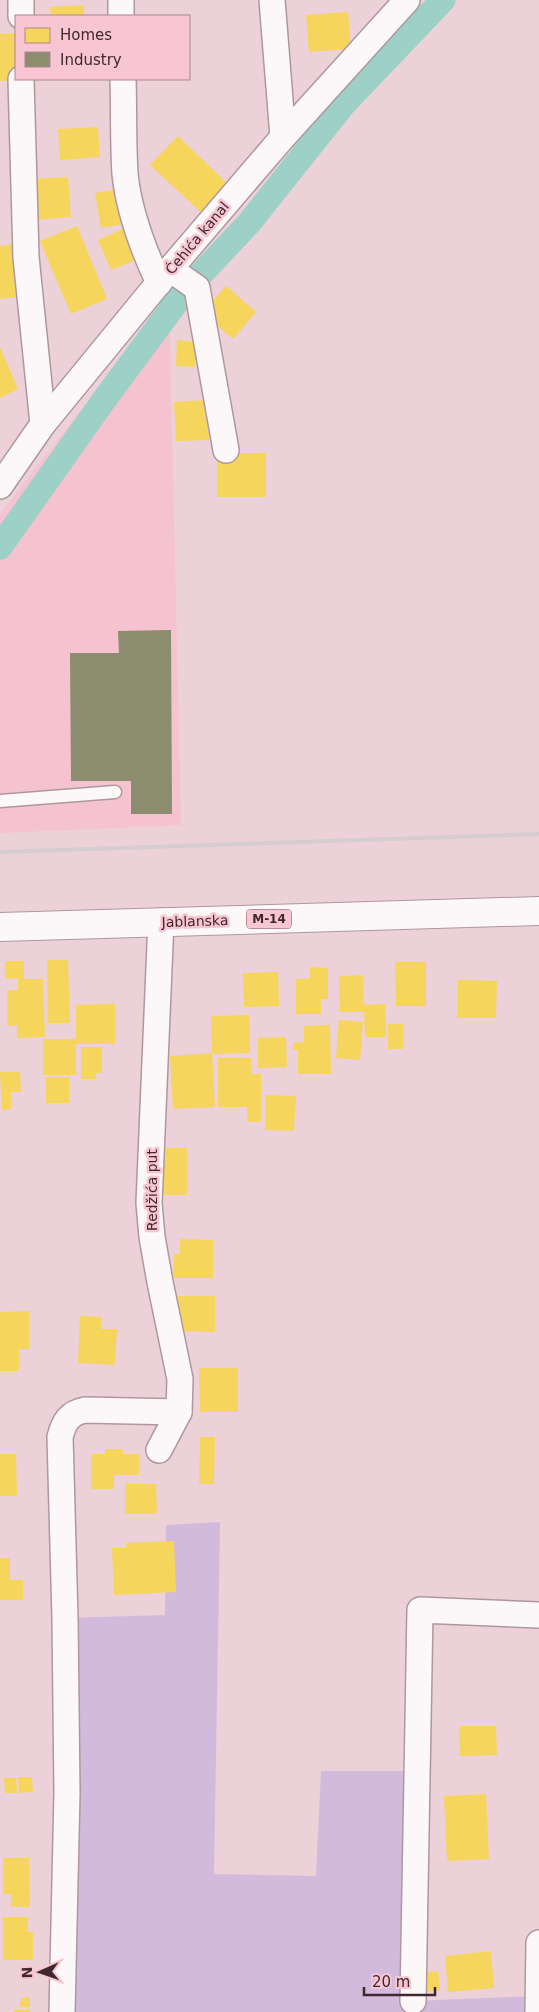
<svg xmlns="http://www.w3.org/2000/svg" width="539" height="2012" viewBox="0 0 539 2012" font-family="'DejaVu Sans',sans-serif">
	<style>
		.built { fill: #f5c2cf }
		.green { fill: #d2badc }
		.homes { fill: #f6d55c }
		.industry { fill: #8c8c6e }
		.lines { fill: none; stroke-linecap: round; stroke-linejoin: round }
		.canal { stroke: #9dd0c7; stroke-width: 25 }
		.service-casing { stroke: #ae989e; stroke-width: 15 }
		.minor-casing { stroke: #ae989e; stroke-width: 28 }
		.primary-casing { stroke: #ae989e; stroke-width: 30 }
		.service { stroke: #fcf8f9; stroke-width: 12 }
		.minor { stroke: #fcf8f9; stroke-width: 25 }
		.primary { stroke: #fcf8f9; stroke-width: 28 }
		.rail { stroke: #d5cdcf; stroke-width: 4 }
		.labels { text-anchor: middle; stroke-width: 5; stroke-linejoin: round; paint-order: stroke }
		.shield { fill: #f8c5d2; stroke: #775760; stroke-width: 1 }
		.shield-label { font-size: 12px; font-weight: bold; fill: #40282f }
		.street-label { font-size: 14px; fill: #40282f; stroke: #f8c5d2 }
	</style>
	<rect width="100%" height="100%" fill="#ecd1d8"/>
	<path class="built" d="M169 298 181 825 0 833V514Z"/>
	<path class="green" d="M220 1522 214 1874 316 1876 321 1771H417L413 2001 538 1996V2012H62L65 1618 165 1615 166 1525Z"/>
	<g class="homes">
		<path d="M84 5V16H51L50 7Z"/>
		<path d="M348 12 351 49 309 52 306 15Z"/>
		<path d="M0 34H15L17 81H0Z"/>
		<path d="M98 127 100 157 60 160 58 129Z"/>
		<path d="M178 136 232 188 205 216 150 165Z"/>
		<path d="M68 177 71 217 36 220 33 179Z"/>
		<path d="M125 188 131 223 101 228 95 193Z"/>
		<path d="M77 226 107 299 71 314 40 241Z"/>
		<path d="M125 228 138 259 111 270 98 240Z"/>
		<path d="M16 244 22 296 0 299V246Z"/>
		<path d="M226 286 256 312 233 339 202 313Z"/>
		<path d="M177 340 197 342 195 367 176 366Z"/>
		<path d="M0 347 18 389 0 398Z"/>
		<path d="M207 400 209 440 176 441 174 402Z"/>
		<rect x="217" y="453" width="49" height="44"/>
		<path d="M47 960H68L70 1023H48Z"/>
		<path d="M5 961H24V979H43L45 1037 17 1038V1025L7 1026V990H18V978L5 979Z"/>
		<path d="M395 962H426V1006H396Z"/>
		<path d="M310 967 328 968V999H321V1014H296V979H310Z"/>
		<path d="M278 972 279 1006 244 1007 243 973Z"/>
		<path d="M363 975 364 1012H340L339 976Z"/>
		<path d="M458 980 497 981 496 1018H457Z"/>
		<path d="M115 1004V1044H76V1075H43V1039H76V1005Z"/>
		<path d="M385 1004 386 1037H365L364 1005Z"/>
		<path d="M249 1015 250 1053 212 1054 211 1016Z"/>
		<path d="M339 1020 363 1022 360 1060 336 1058Z"/>
		<rect x="388" y="1024" width="15" height="25"/>
		<path d="M330 1025 331 1074H298V1050H293V1043L304 1042V1026Z"/>
		<path d="M286 1037 287 1067 258 1068V1038Z"/>
		<path d="M81 1047H102V1073H96V1079H81Z"/>
		<path d="M212 1053 215 1107 173 1109 170 1056Z"/>
		<path d="M218 1058H251V1074H261V1122H247V1107H218Z"/>
		<path d="M0 1072H20L21 1092H11V1109L2 1110Z"/>
		<rect x="46" y="1077" width="23" height="26"/>
		<path d="M266 1095 296 1096 294 1131 265 1130Z"/>
		<rect x="160" y="1148" width="27" height="47"/>
		<path d="M180 1239 213 1240V1278H173L174 1254H180Z"/>
		<path d="M176 1296H215V1332L175 1331Z"/>
		<path d="M29 1311V1349H19V1371H0V1312Z"/>
		<path d="M80 1316 101 1317V1329H117L115 1365 78 1363Z"/>
		<path d="M199 1368H238V1412H200Z"/>
		<path d="M200 1437H215L214 1484H199Z"/>
		<path d="M105 1449H123V1454H139V1475H114V1489H91V1454H105Z"/>
		<path d="M0 1454H16L17 1496H0Z"/>
		<path d="M125 1484H156L157 1514H125Z"/>
		<path d="M174 1541 176 1592 114 1595 112 1548H127L126 1543Z"/>
		<path d="M0 1558H10V1580H23V1600H0Z"/>
		<path d="M459 1726H496L497 1755 460 1756Z"/>
		<path d="M18 1777H32L33 1792 19 1793Z"/>
		<path d="M4 1778H16L17 1793H5Z"/>
		<path d="M486 1794 489 1859 447 1861 444 1796Z"/>
		<path d="M3 1858H29L30 1907H11V1894H3Z"/>
		<path d="M3 1917H28V1932H33V1960H3Z"/>
		<path d="M491 1951 494 1988 448 1992 445 1956Z"/>
		<path d="M438 1971 440 1990 424 1992 422 1973Z"/>
		<path d="M30 1997V2007H20L21 1998Z"/>
		<rect x="14" y="2010" width="16" height="2"/>
	</g>
	<path class="industry" d="M171 630 172 814H131V781H71L70 653H119L118 631Z"/>
	<g class="lines">
		<path class="canal" d="M0 547 104 400 184 292 249 223 343 105 443 0"/>
		<g class="service-casing">
			<path id="service" d="M0 801 115 792"/>
		</g>
		<g class="minor-casing">
			<g id="minor">
				<path d="M21 0V16"/>
				<path d="M121 0V16"/>
				<path d="M272 0 283 137"/>
				<path d="M21 79 26 257 43 424"/>
				<path d="M123 79C124 110 123 143 125 174 129 212 143 249 159 283"/>
				<path d="M170 269 197 288 226 450"/>
				<path d="M0 486 43 424 170 269 283 137 407 0"/>
				<path d="M159 1450 179 1412 180 1379 160 1282 152 1237 149 1203 161 921"/>
				<path d="M413 2001 420 1610 539 1615"/>
				<path d="M62 2012 67 1793 65 1618 60 1437C64 1422 69 1413 85 1410L179 1412"/>
				<path d="M538 2012 539 1943"/>
			</g>
		</g>
		<g class="primary-casing">
			<path id="primary" d="M0 927 539 911"/>
		</g>
		<use href="#service" class="service"/>
		<use href="#minor" class="minor"/>
		<use href="#primary" class="primary"/>
		<path class="rail" d="M0 852 539 834"/>
	</g>
	<g class="labels">
		<rect class="shield" x="246.5" y="909.5" width="45" height="19" rx="4"/>
		<g class="shield-label">
			<text x="269" y="923">M-14</text>
		</g>
		<g class="street-label">
			<text transform="translate(197 238) rotate(-50)" y="5">Ćehića kanal</text>
			<text transform="translate(195 921) rotate(-2)" y="5">Jablanska</text>
			<text transform="translate(152 1190) rotate(-90)" y="5">Redžića put</text>
		</g>
	</g>
	<rect x="15" y="15" width="175" height="65" fill="#f8c5d2" stroke="#ae8691"/>
	<rect x="25" y="28" width="25" height="15" fill="#f6d55c" stroke="#ae8691"/>
	<text x="60" y="40" font-size="15" fill="#40282f">Homes</text>
	<rect x="25" y="52" width="25" height="15" fill="#8c8c6e" stroke="#ae8691"/>
	<text x="60" y="65" font-size="15" fill="#40282f">Industry</text>
	<g transform="translate(40 1972) rotate(268)" stroke="#f8c5d2" stroke-width="4" paint-order="stroke">
	<path d="M0-4L9 19L0 12L-9 19Z" fill="#40282f"/>
	<text y="-8" font-size="14" font-weight="bold" text-anchor="middle" fill="#40282f">N</text>
	</g>
	<path d="M364 1987v8h71v-8" fill="none" stroke="#40282f" stroke-width="2.5"/>
	<text x="372" y="1987" font-size="15" fill="#40282f" stroke="#f8c5d2" stroke-width="4" paint-order="stroke">20 m</text>
</svg>
